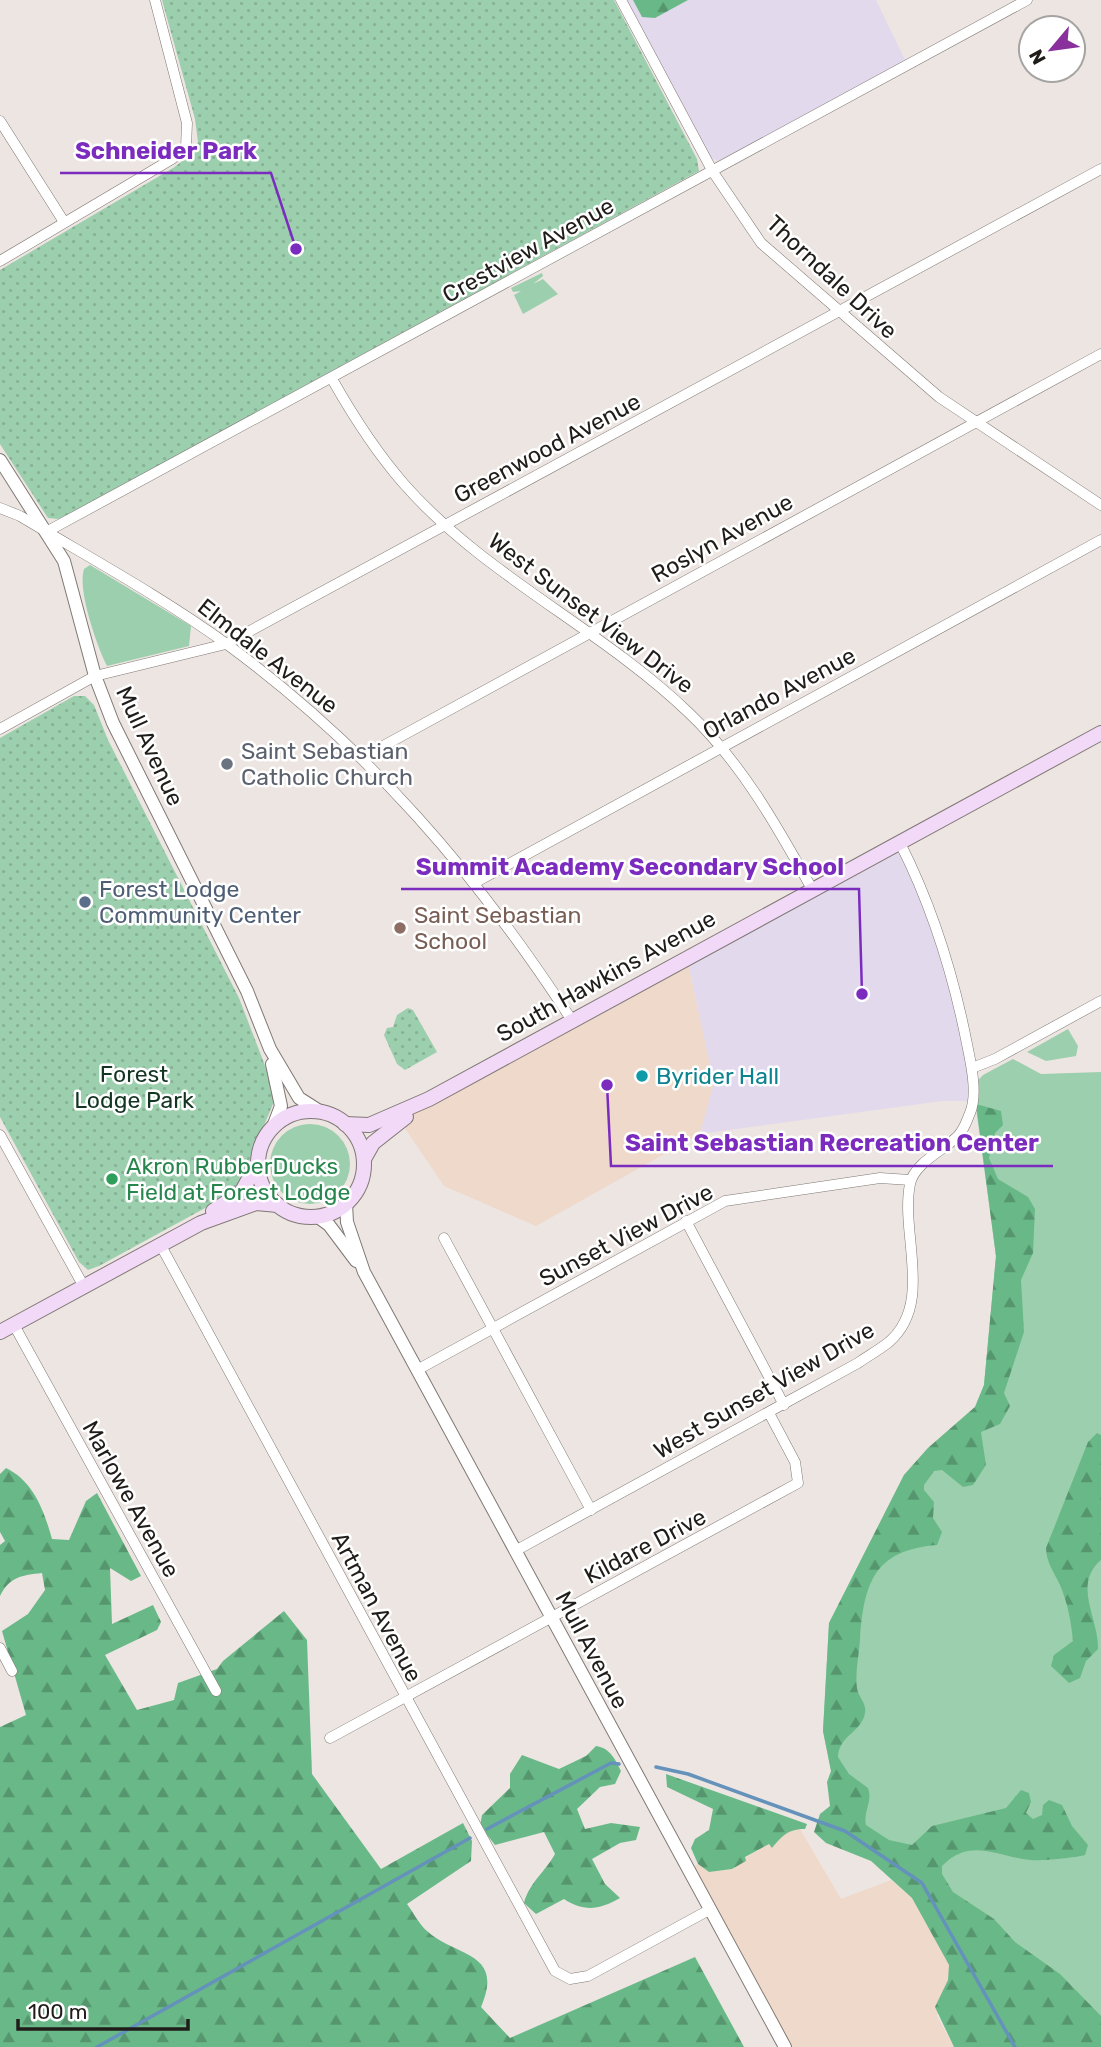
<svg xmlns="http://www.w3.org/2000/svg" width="1101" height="2047" viewBox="0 0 1101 2047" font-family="Rubik,sans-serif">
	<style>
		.commercial { fill: #eed9cb }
		.education { fill: #e2d9ed }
		.grass { fill: #9ccfad }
		.forest { fill: url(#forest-firs) }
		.park { fill: url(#park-dots) }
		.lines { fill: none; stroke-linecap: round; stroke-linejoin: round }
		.stream { stroke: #6492ba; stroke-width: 3.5 }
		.minor-casing { stroke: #7f7874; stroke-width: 11 }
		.tertiary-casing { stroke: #7f7874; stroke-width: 14 }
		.secondary-casing { stroke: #7f7874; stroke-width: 16 }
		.minor { stroke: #fff; stroke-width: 10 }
		.tertiary { stroke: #fff; stroke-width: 12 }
		.secondary { stroke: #f2d9f8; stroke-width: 14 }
		.worship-dot { fill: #6b7280; stroke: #fff; stroke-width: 2.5 }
		.service-dot { fill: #5c6f8a; stroke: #fff; stroke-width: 2.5 }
		.education-dot { fill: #8d6e63; stroke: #fff; stroke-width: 2.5 }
		.culture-dot { fill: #0f9aa8; stroke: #fff; stroke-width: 2.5 }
		.leisure-dot { fill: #2e9e5b; stroke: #fff; stroke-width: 2.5 }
		.labels { text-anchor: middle; stroke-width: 5; stroke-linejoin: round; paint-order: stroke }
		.street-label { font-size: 23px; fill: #1f1c1a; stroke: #fff }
		.worship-label { font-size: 23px; fill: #5b616d; stroke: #fff; text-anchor: start }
		.service-label { font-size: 23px; fill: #4e5e75; stroke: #fff; text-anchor: start }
		.education-label { font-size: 23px; fill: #785e54; stroke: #fff; text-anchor: start }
		.park-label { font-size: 23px; fill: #133622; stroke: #fff }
		.culture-label { font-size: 23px; fill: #0d838f; stroke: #fff; text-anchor: start }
		.leisure-label { font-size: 23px; fill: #27864d; stroke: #fff; text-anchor: start }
		.leader { fill: none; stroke: #7b2cbf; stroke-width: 2.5 }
		.callout-dot { fill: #7b2cbf; stroke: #fff; stroke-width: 2.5 }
		.callout-label { font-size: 24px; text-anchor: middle; font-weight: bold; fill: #7b2cbf; stroke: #fff; stroke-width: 5; stroke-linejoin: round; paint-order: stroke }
	</style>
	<defs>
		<pattern id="forest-firs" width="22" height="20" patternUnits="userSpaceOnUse" patternTransform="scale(1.75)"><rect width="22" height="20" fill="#69b988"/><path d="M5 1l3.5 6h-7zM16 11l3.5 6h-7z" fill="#56966e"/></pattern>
		<pattern id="park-dots" width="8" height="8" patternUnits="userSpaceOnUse" patternTransform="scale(1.75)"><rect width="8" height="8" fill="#9ccfad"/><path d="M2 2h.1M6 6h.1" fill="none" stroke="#86b194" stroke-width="1.8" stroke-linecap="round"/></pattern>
	</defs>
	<rect width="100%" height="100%" fill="#ede5e1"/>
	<g class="commercial">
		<path d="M687 958 714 1083 700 1134 536 1226 444 1186 400 1121 429 1099Z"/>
		<path d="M794 1829H800L841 1899 891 1880 912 1898 949 1965 950 1973 937 2016 954 2047H785L688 1871 698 1864 709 1872 732 1869 746 1861 745 1858 769 1844 772 1848 784 1833Z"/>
	</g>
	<g class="education">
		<path d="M627 0H876L906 62 718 161 711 158 694 129Z"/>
		<path d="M900 843 957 994 972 1101H942L700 1134 714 1083 687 958Z"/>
	</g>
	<g class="grass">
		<path d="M542 273 543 276 533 284 543 279 558 294 523 314 514 295 521 291 513 292 511 288Z"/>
		<path d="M90 565 191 626 189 646 107 666C97 647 77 589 84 569Z"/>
		<path d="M1068 1029 1078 1046 1076 1056 1046 1061 1027 1052Z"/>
		<path d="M1013 1059 1041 1074 1101 1072V2047L841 1820 823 1731 829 1623 904 1475 928 1448 975 1407 984 1385 996 1256 973 1086 983 1075Z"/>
		<circle cx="310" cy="1164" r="40"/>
	</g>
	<g class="forest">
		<path d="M633 0H688L655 18 642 17Z"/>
		<path d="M976 1104 1001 1111 1003 1125 995 1133 989 1158 998 1179 1028 1197 1035 1209 1033 1253 1021 1280 1024 1332 1004 1393 1010 1406 1000 1424 981 1432 986 1465 973 1485 963 1487 942 1470 934 1471 924 1485V1490L934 1502 933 1518 942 1532 937 1545C874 1550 864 1583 860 1640 859 1655 855 1673 857 1688 858 1697 867 1703 865 1713 862 1732 839 1735 838 1757L849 1774 868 1788C873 1802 863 1811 866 1825L889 1840 912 1845 932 1826 1006 1808 1021 1790 1029 1793 1031 1802 1026 1813 1033 1819 1042 1815 1043 1805 1049 1800 1062 1805 1072 1826 1088 1845 1085 1855C1074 1858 1041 1861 1030 1860 995 1856 970 1837 942 1866V1874L953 1892 994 1919 1015 1942 1060 1974 1101 2016V2047H954L935 2007 948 1980 949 1965 912 1898 871 1861 826 1843 814 1832 820 1814 830 1806 827 1782 831 1771 823 1731 829 1623 904 1475 928 1448 975 1407 984 1385 996 1256Z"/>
		<path d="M1097 1433 1101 1435V1560C1072 1585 1099 1618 1098 1649L1086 1661 1080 1678 1069 1683 1051 1666 1054 1655 1073 1641C1071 1621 1068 1604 1060 1585 1054 1572 1046 1562 1046 1548L1088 1442Z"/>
		<path d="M6 1468C33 1481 44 1510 52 1539L69 1540 86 1501 97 1493 141 1576 131 1581 110 1568 112 1624 153 1605 161 1622 157 1630 105 1655 137 1710 174 1700 178 1683 217 1669 223 1661 284 1611 307 1640 312 1774 381 1869 463 1823 472 1841 471 1861 407 1904C413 1912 419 1924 427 1931 455 1957 505 1951 481 2007L510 2038 695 1957 744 2047H0V1727L26 1715 2 1631 28 1614 45 1590 42 1573C22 1575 9 1577 0 1596V1545L5 1541 0 1532V1474Z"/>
		<path d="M596 1746C610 1748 615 1759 621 1771L615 1784 600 1787 577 1809 585 1829 611 1823 640 1827 636 1840 620 1843 592 1859 605 1884 620 1898C599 1910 584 1912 564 1899L536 1914 524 1903C529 1883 545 1872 555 1854L544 1832 495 1845 480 1826 482 1815 510 1788V1774L522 1755 559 1769 586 1756Z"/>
		<path d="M666 1774 807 1824 805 1829C788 1829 782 1836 772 1848L769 1844 745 1857 746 1861 732 1869 709 1872 698 1864 691 1848 695 1839 709 1830 713 1809 667 1787Z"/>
	</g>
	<g class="park">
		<path d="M162 0H614L697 159 699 171 68 515 58 519 48 518 0 444V270L173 168 185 159 198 142 195 119Z"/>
		<path d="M74 696H85L94 705 108 740 239 998 274 1089 273 1104 238 1187 229 1195 99 1266 88 1270 79 1262 0 1117V738Z"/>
		<path d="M408 1008 413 1010 437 1052 405 1070 397 1064 384 1035 387 1028 393 1027 397 1015Z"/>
	</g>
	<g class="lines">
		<g class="stream">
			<path d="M656 1767 688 1774 845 1831 922 1883 1015 2047"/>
			<path d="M487 1829 611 1763 619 1764"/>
			<path d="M97 2047 470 1838"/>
		</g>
		<g class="minor-casing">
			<g id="minor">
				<path d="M621 0 713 172 761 243 939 397 1101 505"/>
				<path d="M0 121 64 222"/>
				<path d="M0 261 172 159 186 147 187 123 155 0"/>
				<path d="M332 379C353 416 376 452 404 484 484 575 600 628 688 712 741 762 777 826 812 889"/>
				<path d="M0 508 20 516C90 558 162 597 228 645 369 749 476 873 571 1019"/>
				<path d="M46 532 1027 0"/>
				<path d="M0 729 95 676 226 644 1101 169"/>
				<path d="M363 757 1101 354"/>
				<path d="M476 882 1101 540"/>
				<path d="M972 1068 995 1059 1101 1001"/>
				<path d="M0 1135 83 1285"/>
				<path d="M686 1221 784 1405"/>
				<path d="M444 1238 591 1510"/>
				<path d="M160 1244 555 1971 570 1979 588 1976 709 1910"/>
				<path d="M14 1325 216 1691"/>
				<path d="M417 1370 725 1201 880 1178 910 1180"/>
				<path d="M515 1551 858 1363C868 1356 879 1350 889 1342 934 1303 900 1234 910 1184 914 1163 944 1150 958 1136 964 1130 967 1120 970 1113 978 1094 971 1064 967 1044 953 973 933 908 900 843"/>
				<path d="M0 1648 12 1671"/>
				<path d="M330 1738 798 1483 795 1462 769 1413"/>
			</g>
		</g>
		<g class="tertiary-casing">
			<g id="tertiary">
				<path d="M0 460 64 561 95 676 113 723 247 991 270 1049 299 1098 321 1112"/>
				<path d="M272 1064 281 1106 273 1127"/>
				<path d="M346 1204 347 1222 364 1272 785 2047"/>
				<path d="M318 1217 329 1225 356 1261"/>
			</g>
		</g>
		<g class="secondary-casing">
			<g id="secondary">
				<circle cx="311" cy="1164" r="53"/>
				<path d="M345 1124 369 1125 429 1099 1101 733"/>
				<path d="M364 1159 373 1143 406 1117"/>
				<path d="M213 1211 241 1193 258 1162"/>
				<path d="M0 1332 201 1223 256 1203 278 1205"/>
			</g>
		</g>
		<use href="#minor" class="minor"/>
		<use href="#tertiary" class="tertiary"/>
		<use href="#secondary" class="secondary"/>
	</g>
	<circle class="worship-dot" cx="227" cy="764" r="7"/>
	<circle class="service-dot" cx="85" cy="902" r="7"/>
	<circle class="education-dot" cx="400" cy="928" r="7"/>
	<circle class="culture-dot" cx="642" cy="1076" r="7"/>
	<circle class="leisure-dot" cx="112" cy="1179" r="7"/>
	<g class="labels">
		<g class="street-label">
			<text transform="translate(528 250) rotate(-29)" y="8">Crestview Avenue</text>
			<text transform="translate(832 277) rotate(43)" y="8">Thorndale Drive</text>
			<text transform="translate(547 448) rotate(-28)" y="8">Greenwood Avenue</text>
			<text transform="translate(722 538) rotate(-29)" y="8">Roslyn Avenue</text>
			<text transform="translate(591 613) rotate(37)" y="8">West Sunset View Drive</text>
			<text transform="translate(268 656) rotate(38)" y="8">Elmdale Avenue</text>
			<text transform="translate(779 693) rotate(-28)" y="8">Orlando Avenue</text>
			<text transform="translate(150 746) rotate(65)" y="8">Mull Avenue</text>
			<text transform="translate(606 976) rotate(-29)" y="8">South Hawkins Avenue</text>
			<text transform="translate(626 1235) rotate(-28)" y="8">Sunset View Drive</text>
			<text transform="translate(764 1390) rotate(-30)" y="8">West Sunset View Drive</text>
			<text transform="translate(131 1499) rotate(61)" y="8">Marlowe Avenue</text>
			<text transform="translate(645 1546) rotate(-28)" y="8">Kildare Drive</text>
			<text transform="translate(377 1607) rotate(62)" y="8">Artman Avenue</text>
			<text transform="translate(592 1650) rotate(62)" y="8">Mull Avenue</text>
		</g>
		<g class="worship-label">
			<text x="241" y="759">Saint Sebastian<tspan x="241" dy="26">Catholic Church</tspan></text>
		</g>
		<g class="service-label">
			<text x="99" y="897">Forest Lodge<tspan x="99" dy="26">Community Center</tspan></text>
		</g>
		<g class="education-label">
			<text x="414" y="923">Saint Sebastian<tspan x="414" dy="26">School</tspan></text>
		</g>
		<g class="park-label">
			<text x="134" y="1082">Forest<tspan x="134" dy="26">Lodge Park</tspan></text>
		</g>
		<g class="culture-label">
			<text x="656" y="1084">Byrider Hall</text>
		</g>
		<g class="leisure-label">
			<text x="126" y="1174">Akron RubberDucks<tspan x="126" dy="26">Field at Forest Lodge</tspan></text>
		</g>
	</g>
	<path class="leader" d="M296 249L271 173H60M862 994L859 889H401M607 1085L611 1166H1053"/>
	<g class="callout-dot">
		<circle cx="296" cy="249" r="7"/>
		<circle cx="862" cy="994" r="7"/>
		<circle cx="607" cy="1085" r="7"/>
	</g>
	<g class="callout-label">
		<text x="166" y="159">Schneider Park</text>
		<text x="630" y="875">Summit Academy Secondary School</text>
		<text x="832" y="1151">Saint Sebastian Recreation Center</text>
	</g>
	<g transform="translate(1052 49) rotate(241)"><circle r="33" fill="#ffffff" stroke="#a5a4a3" stroke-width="2"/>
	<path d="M0-5L12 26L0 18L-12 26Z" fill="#89309c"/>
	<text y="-10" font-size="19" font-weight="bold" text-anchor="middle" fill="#1f1c1a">N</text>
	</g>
	<path d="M18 2019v10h170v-10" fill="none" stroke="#1f1c1a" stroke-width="3.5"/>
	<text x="28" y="2019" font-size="21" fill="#1f1c1a" stroke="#ffffff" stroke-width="5" paint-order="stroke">100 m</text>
</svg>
